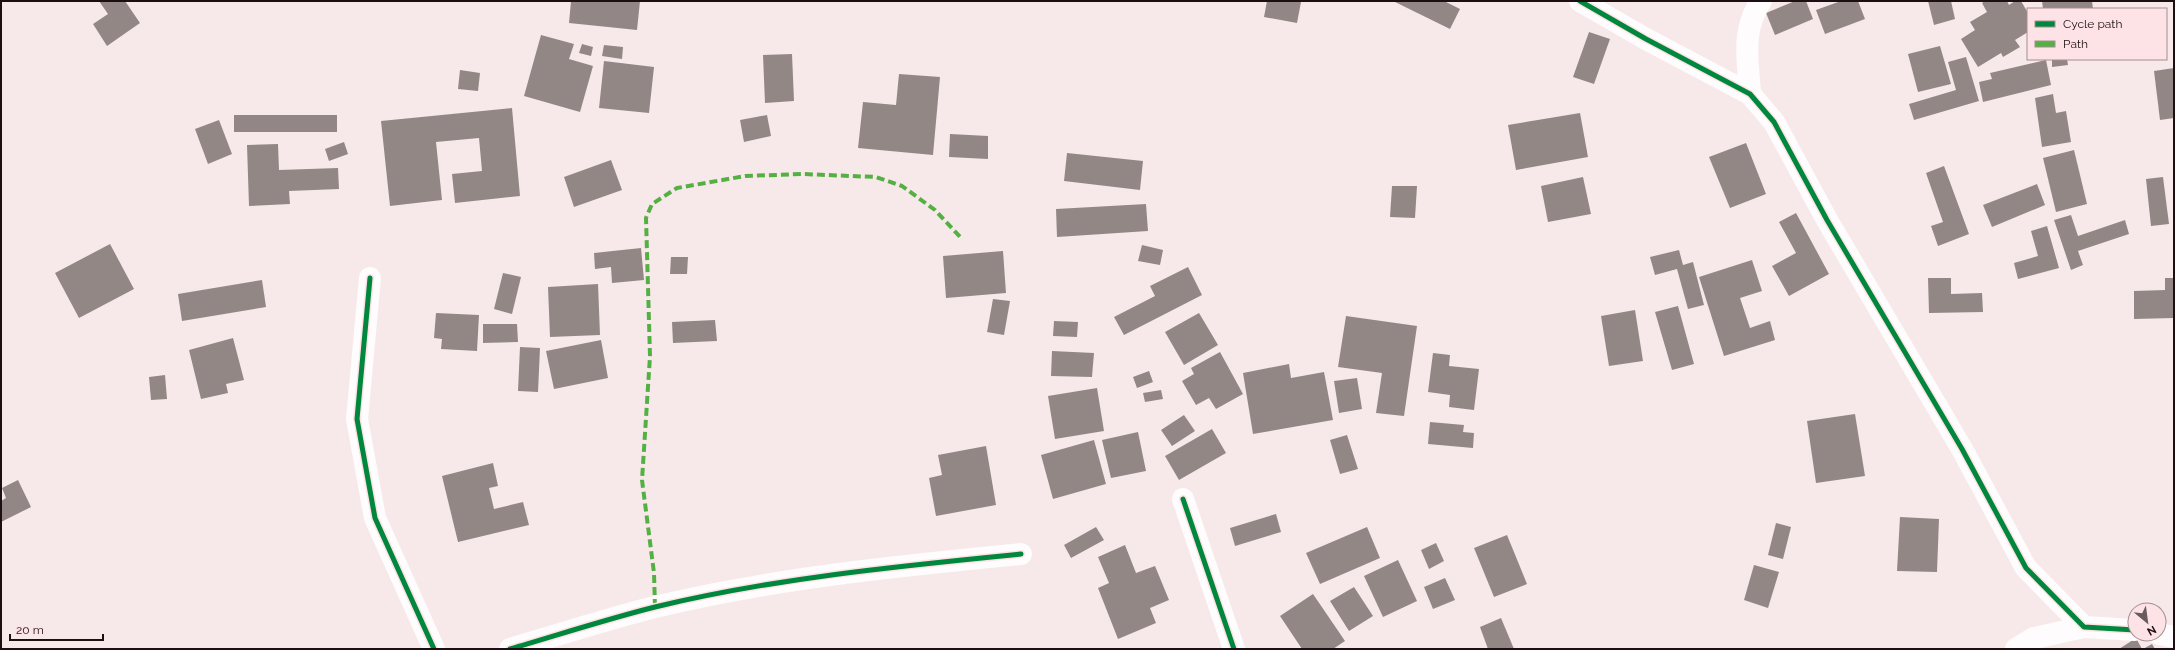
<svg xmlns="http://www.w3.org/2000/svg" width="2175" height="650" viewBox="0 0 2175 650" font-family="Raleway,sans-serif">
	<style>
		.building { fill: #938786 }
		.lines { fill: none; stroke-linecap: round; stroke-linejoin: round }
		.street { stroke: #fefcfc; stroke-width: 22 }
		.quiet { stroke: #55b044; stroke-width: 4; stroke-dasharray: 8 4; stroke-linecap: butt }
		.cycleway-casing { stroke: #fde3e6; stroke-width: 8 }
		.cycleway { stroke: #00873e; stroke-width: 5 }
	</style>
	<rect width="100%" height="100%" fill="#f7e9ea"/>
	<g class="building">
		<path d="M99 1H125L140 23 107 46 93 24 108 14Z"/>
		<path d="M571 1H640L637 30 569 23Z"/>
		<path d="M1267 1 1301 2 1297 23 1264 17Z"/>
		<path d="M1393 1H1444L1460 9 1450 29Z"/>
		<path d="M1795 1H1806L1813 19 1775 35 1766 13Z"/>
		<path d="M1841 1H1858L1865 19 1825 34 1816 10Z"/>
		<path d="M1928 1H1951L1955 19 1934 25Z"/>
		<path d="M1985 1H2007L2009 5 2015 1H2021L2028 13V32L2015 40 2020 47 2003 57 2001 53 1978 67 1961 39 1975 30 1970 22 1987 12 1982 3Z"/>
		<path d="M2042 1H2092L2093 9H2043Z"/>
		<path d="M1589 32 1610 39 1594 84 1573 77Z"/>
		<path d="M541 35 574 44 569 59 593 66 580 112 524 96Z"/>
		<path d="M582 44 593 47 591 56 579 53Z"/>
		<path d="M604 45 623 47 622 59 602 56Z"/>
		<path d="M1940 46 1951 84 1918 92 1908 54Z"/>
		<path d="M792 54 794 101 765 103 763 55Z"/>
		<path d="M1966 57 1979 101 1914 120 1909 104 1956 90 1948 62Z"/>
		<path d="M2052 59H2067L2068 65 2052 67Z"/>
		<path d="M2046 60 2051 85 1983 102 1979 82 1992 79 1990 73Z"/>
		<path d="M604 61 654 67 649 113 599 108Z"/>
		<path d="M2174 68V118L2160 120 2154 71Z"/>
		<path d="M460 70 480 73 478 91 458 89Z"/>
		<path d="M899 74 940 77 933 155 858 148 863 102 896 105Z"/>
		<path d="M2053 94 2056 113 2066 111 2071 142 2042 147 2035 98Z"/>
		<path d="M512 108 520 196 455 203 452 174 482 171 479 138 436 142 442 200 390 206 381 121Z"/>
		<path d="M1580 113 1588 157 1516 170 1508 125Z"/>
		<rect x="234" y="115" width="103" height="17"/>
		<path d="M767 115 771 136 744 142 740 120Z"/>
		<path d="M219 120 232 154 208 164 195 129Z"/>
		<path d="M950 134 988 136V159L949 157Z"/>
		<path d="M344 142 348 154 329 161 325 149Z"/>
		<path d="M1746 143 1766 194 1730 208 1709 157Z"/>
		<path d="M278 144 279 170 338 168 339 189 289 191 290 204 249 206 247 145Z"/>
		<path d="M2074 150 2087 204 2056 212 2043 158Z"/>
		<path d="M1067 153 1143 161 1140 190 1064 181Z"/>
		<path d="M611 160 622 190 574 207 564 177Z"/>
		<path d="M1944 166 1969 234 1938 246 1931 226 1943 222 1926 173Z"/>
		<path d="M1583 177 1591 214 1548 222 1541 186Z"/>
		<path d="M2163 177 2169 224 2151 226 2146 179Z"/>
		<path d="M2037 184 2045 205 1992 227 1983 205Z"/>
		<path d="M1392 186H1417L1415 218 1390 217Z"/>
		<path d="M1146 204 1148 231 1057 237 1056 209Z"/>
		<path d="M1796 213 1829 274 1789 296 1772 266 1796 253 1779 222Z"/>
		<path d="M2071 215 2078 236 2125 220 2129 234 2078 251 2083 265 2071 270 2054 220Z"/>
		<path d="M2047 226 2059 268 2018 279 2014 263 2038 256 2031 231Z"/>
		<path d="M110 244 134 289 79 318 55 273Z"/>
		<path d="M1142 245 1163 250 1160 265 1138 261Z"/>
		<path d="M641 248 644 280 612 283 611 267 595 269 594 253Z"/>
		<path d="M1679 250 1683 265 1693 262 1704 305 1688 309 1677 269 1655 275 1650 257Z"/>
		<path d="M1003 251 1006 293 946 298 943 256Z"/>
		<path d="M671 257H688L687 274H670Z"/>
		<path d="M1752 260 1762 291 1740 298 1750 328 1770 321 1775 340 1724 356 1699 277Z"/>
		<path d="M1188 267 1202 295 1124 335 1114 317 1155 296 1150 286Z"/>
		<path d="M503 273 521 277 512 314 494 309Z"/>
		<path d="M1928 278H1951V294L1982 293 1983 312 1929 313Z"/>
		<path d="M2165 278H2174V318L2134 319V291L2165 290Z"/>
		<path d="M262 280 266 307 182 321 178 294Z"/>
		<path d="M598 284 600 335 550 337 548 287Z"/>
		<path d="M993 299 1010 301 1004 335 987 332Z"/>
		<path d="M1678 306 1694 364 1672 370 1655 312Z"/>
		<path d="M1635 310 1643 361 1609 366 1601 316Z"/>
		<path d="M436 313 479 315 477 351 441 349 442 339 434 338Z"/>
		<path d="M1199 313 1218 345 1184 365 1165 332Z"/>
		<path d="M1346 316 1417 326 1404 416 1376 413 1382 373 1338 367Z"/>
		<path d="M715 320 717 341 673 343 672 322Z"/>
		<path d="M1054 321 1078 322 1077 337 1053 336Z"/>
		<path d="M483 324H517L518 342 483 343Z"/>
		<path d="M233 338 244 380 226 384 228 393 201 399 189 350Z"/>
		<path d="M601 340 608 378 554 389 546 351Z"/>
		<path d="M520 347 540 348 538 392 518 391Z"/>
		<path d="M1052 351 1094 353 1092 377 1051 376Z"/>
		<path d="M1220 352 1243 394 1216 409 1209 398 1196 405 1182 381 1194 374 1191 368Z"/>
		<path d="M1433 353 1450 355 1449 366 1479 369 1474 410 1449 407 1450 395 1428 392Z"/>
		<path d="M1289 364 1291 378 1324 372 1333 420 1253 434 1243 373Z"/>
		<path d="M1149 371 1153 382 1137 388 1133 377Z"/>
		<path d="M165 375 167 399 151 400 149 377Z"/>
		<path d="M1357 378 1362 409 1339 413 1334 381Z"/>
		<path d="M1097 388 1104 431 1055 439 1048 396Z"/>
		<path d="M1161 390 1163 399 1145 402 1143 393Z"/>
		<path d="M1855 414 1865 476 1816 483 1807 421Z"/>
		<path d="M1184 415 1195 431 1172 446 1161 430Z"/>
		<path d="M1430 422 1464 425 1463 432 1474 433 1473 448 1428 444Z"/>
		<path d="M1212 429 1226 453 1179 480 1165 456Z"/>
		<path d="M1138 432 1146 471 1111 478 1102 440Z"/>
		<path d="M1347 435 1358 469 1340 474 1330 440Z"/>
		<path d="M1094 440 1106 484 1053 499 1041 455Z"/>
		<path d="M986 446 996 505 936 516 929 478 942 475 938 455Z"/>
		<path d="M493 463 498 486 489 488 494 509 523 502 529 525 458 542 442 476Z"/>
		<path d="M18 480 31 507 1 522V501L6 498 2 488Z"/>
		<path d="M1276 514 1281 532 1235 546 1230 528Z"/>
		<path d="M1900 517 1939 519 1937 572 1897 571Z"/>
		<path d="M1776 523 1791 527 1783 559 1768 555Z"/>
		<path d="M1096 527 1104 540 1071 558 1064 545Z"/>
		<path d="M1367 527 1380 558 1320 584 1306 553Z"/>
		<path d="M1507 535 1527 584 1494 597 1474 548Z"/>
		<path d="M1436 543 1444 561 1429 569 1421 550Z"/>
		<path d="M1125 545 1136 573 1155 566 1169 600 1150 608 1156 623 1118 639 1098 588 1109 583 1098 557Z"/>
		<path d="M1398 560 1417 601 1383 617 1364 576Z"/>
		<path d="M1754 565 1779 572 1768 608 1744 600Z"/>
		<path d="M1445 578 1455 600 1433 609 1424 587Z"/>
		<path d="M1354 587 1373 616 1349 631 1330 601Z"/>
		<path d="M1313 594 1345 641 1333 649H1302L1280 616Z"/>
		<path d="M1501 618 1514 649H1488L1480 627Z"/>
		<path d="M2136 638 2142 649H2119Z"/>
		<path d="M2152 644 2155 649H2143Z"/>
	</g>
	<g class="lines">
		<g class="street">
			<path d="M1580 1 1646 39 1750 94 1774 122 1827 220 1962 449 2026 568 2084 627 2135 630"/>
			<path d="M1750 94C1748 60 1741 31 1761 1"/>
			<path d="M370 278 357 419 375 518 434 649"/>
			<path d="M1183 499 1234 649"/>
			<path d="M2159 634 2174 637"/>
			<path d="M510 649C558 635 607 619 655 607 775 578 899 566 1021 554"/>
			<path d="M2016 649 2034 638 2084 627"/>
		</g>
		<path class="quiet" d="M655 607 654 573 642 480 650 356 646 218 652 204 677 188 745 176 803 174 876 177 902 186 935 210 962 239"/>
		<g class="cycleway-casing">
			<g id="cycleway">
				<path d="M1580 1 1646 39 1750 94 1774 122 1827 220 1962 449 2026 568 2084 627 2135 630"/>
				<path d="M370 278 357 419 375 518 434 649"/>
				<path d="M1183 499 1234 649"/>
				<path d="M510 649C558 635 607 619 655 607 775 578 899 566 1021 554"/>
			</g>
		</g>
		<use href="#cycleway" class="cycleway"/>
	</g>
	<rect width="2175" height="650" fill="none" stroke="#1d0f11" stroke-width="4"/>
	<rect x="2027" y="8" width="140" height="52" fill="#fde3e6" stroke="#a38e91"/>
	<rect x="2035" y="21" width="20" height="6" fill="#00873e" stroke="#a38e91"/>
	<text x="2063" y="28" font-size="12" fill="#1d0f11">Cycle path</text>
	<rect x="2035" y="41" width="20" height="6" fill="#55b044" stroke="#a38e91"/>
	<text x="2063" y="48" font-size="12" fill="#1d0f11">Path</text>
	<g transform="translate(2147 622) rotate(151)"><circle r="19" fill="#fde3e6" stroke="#a38e91"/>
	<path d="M0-3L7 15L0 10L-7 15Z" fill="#695b5d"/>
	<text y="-6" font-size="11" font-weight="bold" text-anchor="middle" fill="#1d0f11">N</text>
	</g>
	<path d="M10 634v6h93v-6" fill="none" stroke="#1d0f11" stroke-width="2"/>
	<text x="16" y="634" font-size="12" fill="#1d0f11" stroke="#fde3e6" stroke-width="3" paint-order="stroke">20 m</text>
</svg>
